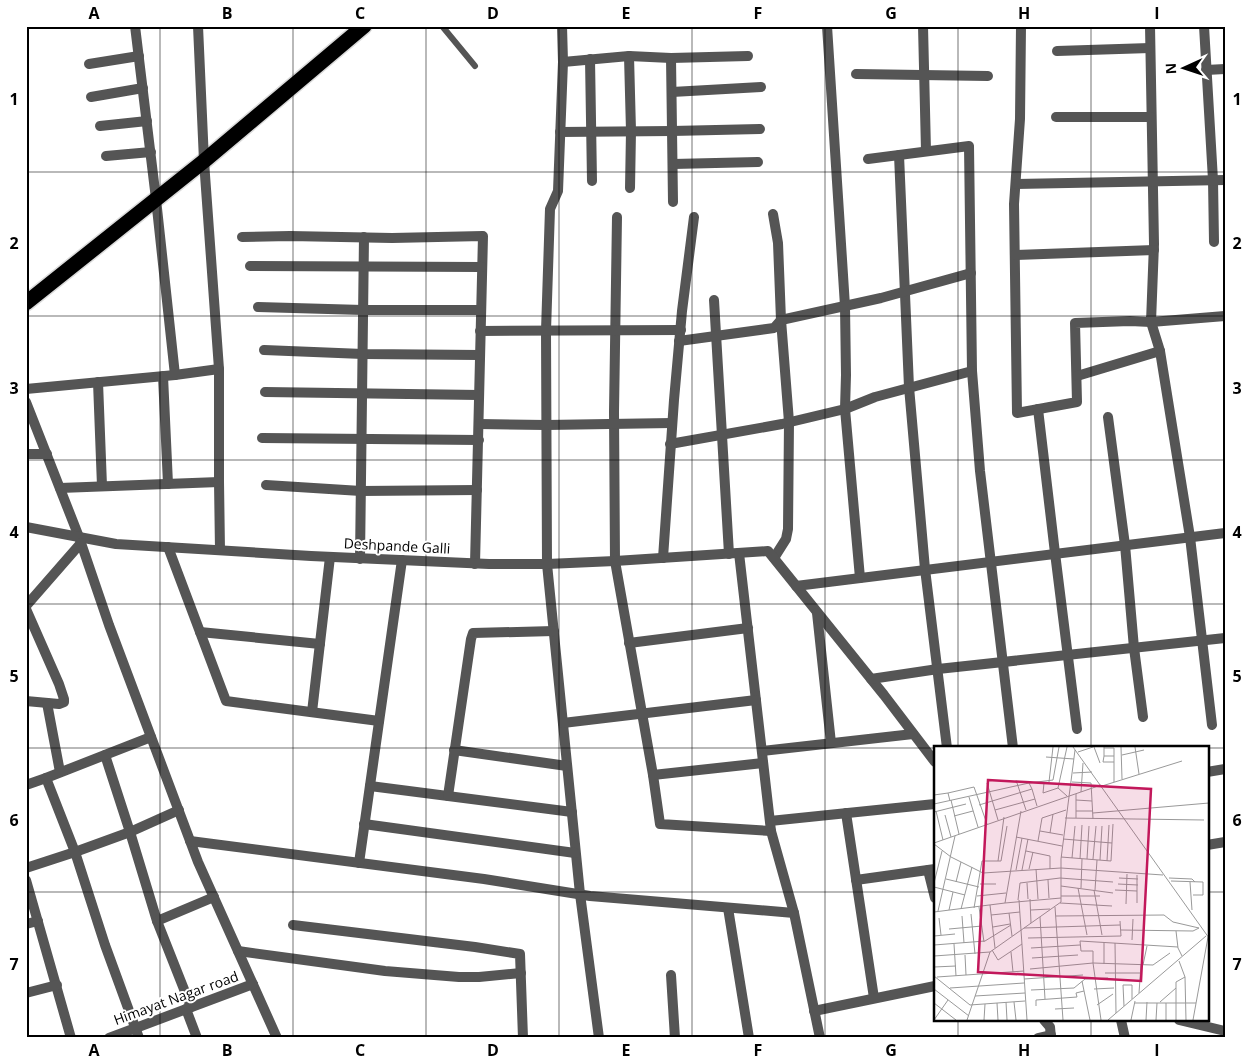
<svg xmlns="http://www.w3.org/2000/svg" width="1251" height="1064" viewBox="0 0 1251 1064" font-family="'Open Sans',sans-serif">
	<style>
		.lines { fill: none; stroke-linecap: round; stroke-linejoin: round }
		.highway-casing { stroke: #dbdbdb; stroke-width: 18 }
		.lane { stroke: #555; stroke-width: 6 }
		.street { stroke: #555; stroke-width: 10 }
		.highway { stroke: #000; stroke-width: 15 }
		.grid { fill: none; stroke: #000; stroke-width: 1; stroke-opacity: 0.55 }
		.labels { text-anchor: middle; stroke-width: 4; stroke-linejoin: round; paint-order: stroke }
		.street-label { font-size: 14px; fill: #000; stroke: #fff }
		.inset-road { fill: none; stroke: #999; stroke-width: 1 }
		.view { fill: #c2185b; fill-opacity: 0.15; stroke: #c2185b; stroke-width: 2.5 }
		.inset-edge { fill: none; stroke: #000; stroke-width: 2.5 }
		.neatline { fill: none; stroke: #000; stroke-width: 2 }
		.grid-label { font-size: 16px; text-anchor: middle; font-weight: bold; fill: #000 }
	</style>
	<rect width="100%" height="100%" fill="#fff"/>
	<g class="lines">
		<g class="highway-casing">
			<path id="highway" d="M26 303 204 161 364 26"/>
		</g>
		<path class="lane" d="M442 26 475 66"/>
		<g class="street">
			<path d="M135 26 156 199 175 375"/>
			<path d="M198 26 204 161 219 369V482L220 550"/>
			<path d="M562 26 563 62 558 191 550 209 546 331 547 564 580 894 599 1038"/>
			<path d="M827 26 845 306 846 375 845 409 860 578"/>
			<path d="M923 26 926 151"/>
			<path d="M1021 26 1020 119 1014 204 1017 413 1077 402 1075 323 1130 321 1151 322 1154 244 1150 26"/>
			<path d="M1204 26 1213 180 1214 242"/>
			<path d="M1057 51 1150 48"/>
			<path d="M629 56 631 131 630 188"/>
			<path d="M671 58 673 202"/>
			<path d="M590 59 592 181"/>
			<path d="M563 62 629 56 671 58 748 56"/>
			<path d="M89 64 139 56"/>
			<path d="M1206 70 1225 69"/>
			<path d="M856 74 988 76"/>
			<path d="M672 92 761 87"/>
			<path d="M91 97 143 88"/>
			<path d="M1056 117H1151"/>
			<path d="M100 126 147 121"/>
			<path d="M560 132 672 131 760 129"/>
			<path d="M899 155 909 387 925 569 947 748"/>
			<path d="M106 156 151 152"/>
			<path d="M868 159 969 146 972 371 980 471 1013 748"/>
			<path d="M673 164 758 162"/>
			<path d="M1016 184 1225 180"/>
			<path d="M773 214 778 243 781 320 789 422 788 529 786 539 774 558"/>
			<path d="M617 217 614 412 615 561 653 775 660 824 771 831"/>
			<path d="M242 237 290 236 392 238 483 236 475 564"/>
			<path d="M1015 255 1154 250"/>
			<path d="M250 266 482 267"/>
			<path d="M714 300 729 554"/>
			<path d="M258 307 363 310H481"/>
			<path d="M480 331 681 330"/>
			<path d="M679 341 774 328 781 320 881 298 971 273"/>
			<path d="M264 350 363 354 480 355"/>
			<path d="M163 376 168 484"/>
			<path d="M1077 376 1160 351"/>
			<path d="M98 382 102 486"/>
			<path d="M26 389 175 375 219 369"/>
			<path d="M265 392 479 395"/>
			<path d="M26 402 79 537 109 625 198 862 277 1038"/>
			<path d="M1038 409 1055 553 1077 729"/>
			<path d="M1108 417 1125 545 1134 648 1143 717"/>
			<path d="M479 424 546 425 672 423"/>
			<path d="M262 438 479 440"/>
			<path d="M670 444 782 424 845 409 875 397 972 371"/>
			<path d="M26 454H47"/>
			<path d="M266 485 361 491 477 490"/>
			<path d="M60 488 219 482"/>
			<path d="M26 527 116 544 311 556 489 564H547L615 561 768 551 884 695 935 762"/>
			<path d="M168 547 226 701 379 721"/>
			<path d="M739 553 771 831 794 913"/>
			<path d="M663 558 674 400 682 311 694 217"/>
			<path d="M360 559 364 237"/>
			<path d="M796 586 1225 533"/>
			<path d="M26 606 81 543"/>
			<path d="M26 609 59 684 64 699V702L59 704 26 701"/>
			<path d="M817 613 831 743"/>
			<path d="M200 632 320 644"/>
			<path d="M629 643 748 628"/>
			<path d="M871 679 938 669 1225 638"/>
			<path d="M47 703 60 772"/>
			<path d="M312 712 330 557"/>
			<path d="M563 723 756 700"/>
			<path d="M1212 725 1190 537 1160 351 1151 322 1225 316"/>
			<path d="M454 750 567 766"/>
			<path d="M762 751 913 734"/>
			<path d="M105 755 130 832 157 921 191 1007"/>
			<path d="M1207 772 1225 769"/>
			<path d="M653 775 763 763"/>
			<path d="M26 785 46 778"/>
			<path d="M370 786 572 812"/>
			<path d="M448 796 471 639 473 633 554 631"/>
			<path d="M846 813 874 998"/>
			<path d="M770 821 935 804"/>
			<path d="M364 824 575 853"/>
			<path d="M190 841 484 879 590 896 794 913 820 1038"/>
			<path d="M1207 845 1225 842"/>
			<path d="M359 863 402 560"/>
			<path d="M26 868 75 852 130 832 179 810"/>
			<path d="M928 870 935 898"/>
			<path d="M26 880 71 1038"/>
			<path d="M856 880 935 869"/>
			<path d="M728 908 749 1038"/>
			<path d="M157 921 214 897"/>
			<path d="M26 924 38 921"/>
			<path d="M293 925 475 947 520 954 523 1038"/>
			<path d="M238 951 385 971 459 977H479L521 973"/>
			<path d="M671 975 675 1038"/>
			<path d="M26 993 57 985"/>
			<path d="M186 1009 197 1038"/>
			<path d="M814 1011 935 986"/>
			<path d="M1044 1020 1050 1027 1051 1038"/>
			<path d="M1121 1020 1125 1038"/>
			<path d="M1179 1020 1225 1031"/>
			<path d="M109 1038 253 984"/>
			<path d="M139 1038 105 945 75 852 46 778 151 737"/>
			<path d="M1038 1038 1051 1035"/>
		</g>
		<use href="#highway" class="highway"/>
	</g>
	<path class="grid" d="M160 26V1038M293 26V1038M426 26V1038M559 26V1038M692 26V1038M825 26V1038M958 26V748M1091 26V748M26 172H1225M26 316H1225M26 460H1225M26 604H1225M26 748H935M1207 748H1225M26 892H935M1207 892H1225M958 1020V1038M1091 1020V1038"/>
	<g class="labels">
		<g class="street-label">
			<text transform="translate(397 546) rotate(3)" y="5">Deshpande Galli</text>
			<text transform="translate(176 998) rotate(-20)" y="5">Himayat Nagar road</text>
		</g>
	</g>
	<g transform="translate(934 746)">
		<rect width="275" height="275" fill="#fff"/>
		<path class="inset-road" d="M139 1 275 192M160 1 166 17M187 1 188 33M201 1 205 28M170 2H180V10H170V1M144 6 159 1M188 9 210 4M170 10 169 16H180V10M112 11 140 13M180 16V36M139 27 158 26M82 34 92 64M115 36 119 1M138 36 157 37 159 73M53 37 64 74M95 37 119 34 125 1M110 37 109 47 124 42 133 50M168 40 248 15M124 42 133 1M147 46 149 17M14 47 40 41 53 78M0 49 14 47 16 55M35 51 44 81M17 54 25 88M142 54 158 55M0 58 95 37 98 43M45 59 98 43 103 60M61 64 101 53M2 65 9 94M142 65H158M0 66 32 58M159 67 275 57M11 69 17 91M20 70 39 65M131 72 270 74M142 72V48M106 85 129 89M116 87 119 68M82 91 128 100M129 93 178 97M104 95 108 72 132 64M0 97 167 39M0 98 17 111 49 127 127 122 229 129M92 105 116 110V123M127 111 177 115 179 78M138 112 141 80M146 113 148 79M153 113 155 80M159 113 162 80M166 114 168 80M64 115 70 71M173 115 175 79M95 123 99 106M102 123 104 153M82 124 88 92M88 124 94 93M185 132 204 133M235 132 258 133 261 136M12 133 45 141M114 134 115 152M237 135 269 136V149H259M22 136 27 116M256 136 258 164M0 137 8 105M93 137 94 153M46 138H62M184 138 204 139M127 140 179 147M0 141 31 149M144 142 153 189M147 142 148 113M160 144 168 189M161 144 163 114M181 144 203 145M43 150 72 147M127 150H166M96 153 97 177M84 154 86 137 126 132 179 136M85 154 93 274M71 157 127 152M126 157 178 160M203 157V129M192 158 193 128M56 159 61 202M45 161 50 196M121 161 129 274M40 162 48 115H67L73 80M27 163 38 121M15 164 19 146M97 164 116 163M4 165 21 90M0 166 71 157 87 65M75 167 78 190M37 168 41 208M57 169 86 166M28 170 30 197M122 170 230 169 239 176 265 182M106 171 111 253M5 172 7 189M59 181 76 178M90 182 186 179M15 183 48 180M187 184 259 185 265 182M242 185 244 202 248 210M0 190 21 188M94 192 187 190 186 175M198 194 199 173M181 197 182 267M20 198 22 230M0 199 51 195 77 179M97 202 146 199M58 204 64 214 88 198M77 206 79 226M236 207 219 219 159 217V205H147L146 195 244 201M31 209 32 229M0 210 56 206M98 212 144 209M0 217V235M170 218V196M209 219 213 200M0 221 22 220M96 223 159 217 167 274M171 227H206M0 230 36 259 91 255M3 231 90 225M251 231 252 274M90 233 149 229M148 235 156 274M16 242 90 237M0 243 35 270M160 243 180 242M97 244 140 242 151 233 174 232M205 247 207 219M41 250 91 247M72 256 73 274M80 256 82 274M226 256 242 242M0 257 22 274M63 257 64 274M201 257H262M232 257V274M163 259 179 248M102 260V254L143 251 142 247 150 245M190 260 189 239H198V253M121 263 140 262M0 274 14 254M33 274 56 206 127 156V113L141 4M50 274 51 258M174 274 272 190M197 274 201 255M212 274 213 256M222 274 223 257M242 274V236L251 231 245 215M259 274 274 191"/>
		<path class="view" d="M54 34 217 43 207 235 44 226Z"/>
		<rect width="275" height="275" class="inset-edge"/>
	</g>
	<rect width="1251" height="1064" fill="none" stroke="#ffffff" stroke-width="55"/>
	<g transform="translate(1184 68) rotate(267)" stroke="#ffffff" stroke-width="4" paint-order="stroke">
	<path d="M0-4L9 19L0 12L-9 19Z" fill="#000000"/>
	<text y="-8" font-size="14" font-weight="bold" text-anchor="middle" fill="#000000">N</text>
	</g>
	<rect x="28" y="28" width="1196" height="1008" class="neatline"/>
	<g class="grid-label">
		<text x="94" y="19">A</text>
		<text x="227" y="19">B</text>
		<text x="360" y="19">C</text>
		<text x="493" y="19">D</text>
		<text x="626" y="19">E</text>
		<text x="758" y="19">F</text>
		<text x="891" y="19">G</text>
		<text x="1024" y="19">H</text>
		<text x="1157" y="19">I</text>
		<text x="14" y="105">1</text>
		<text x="1237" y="105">1</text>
		<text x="14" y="249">2</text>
		<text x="1237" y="249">2</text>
		<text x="14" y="394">3</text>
		<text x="1237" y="394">3</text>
		<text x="14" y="538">4</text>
		<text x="1237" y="538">4</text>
		<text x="14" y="682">5</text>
		<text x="1237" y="682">5</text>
		<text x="14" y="826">6</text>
		<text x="1237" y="826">6</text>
		<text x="14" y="970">7</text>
		<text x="1237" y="970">7</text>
		<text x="94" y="1056">A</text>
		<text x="227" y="1056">B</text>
		<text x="360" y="1056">C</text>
		<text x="493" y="1056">D</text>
		<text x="626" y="1056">E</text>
		<text x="758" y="1056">F</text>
		<text x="891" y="1056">G</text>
		<text x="1024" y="1056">H</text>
		<text x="1157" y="1056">I</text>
	</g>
</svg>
